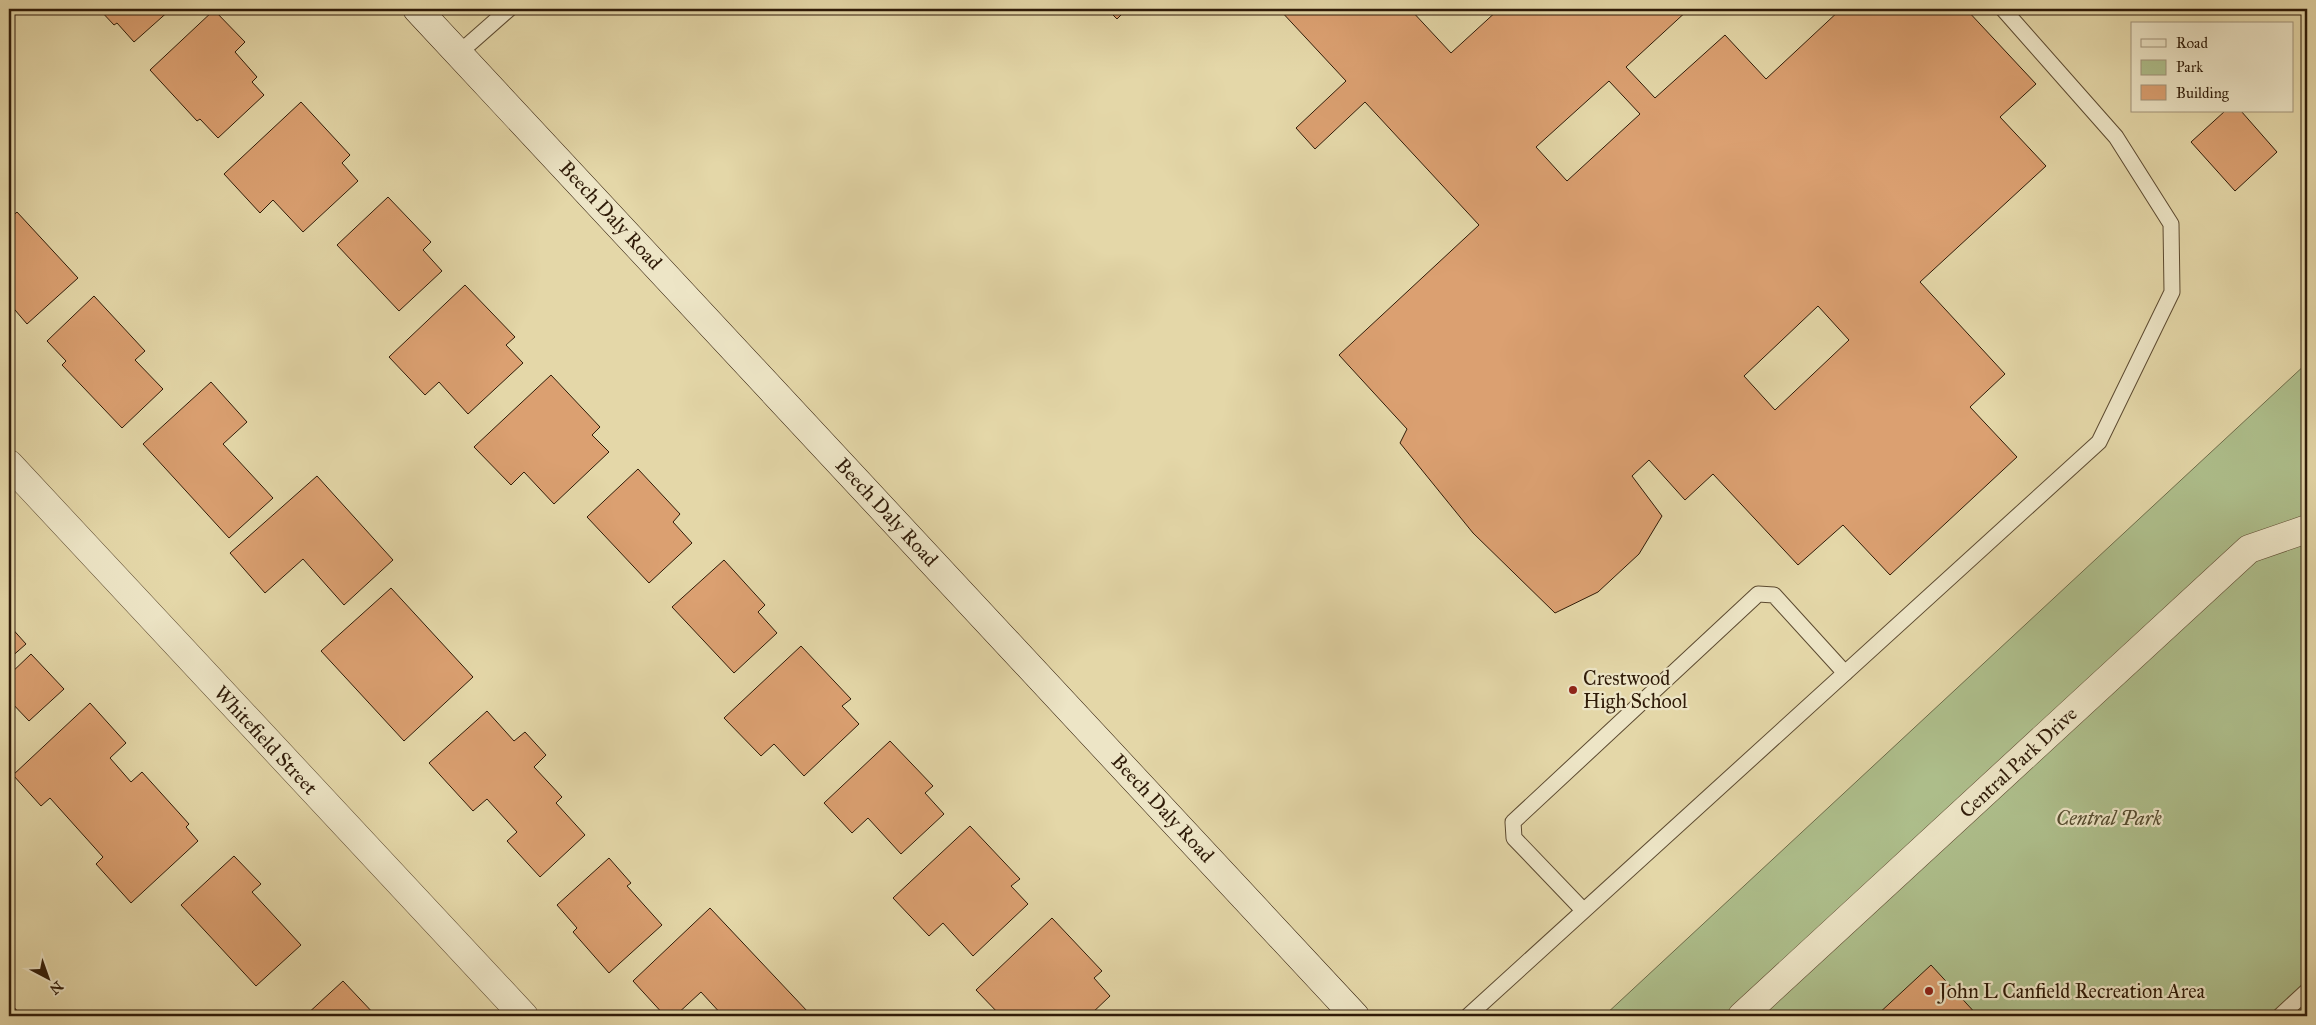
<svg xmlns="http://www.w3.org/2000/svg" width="2316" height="1025" viewBox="0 0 2316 1025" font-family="'IM FELL Great Primer',serif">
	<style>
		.green { fill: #aebf8c; stroke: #6e6d4a }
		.building { fill: #dba071; stroke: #2f1b08; fill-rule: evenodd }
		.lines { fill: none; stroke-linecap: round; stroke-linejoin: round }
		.service-casing { stroke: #5c4a30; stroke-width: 17 }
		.minor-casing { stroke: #5c4a30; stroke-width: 29 }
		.secondary-casing { stroke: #2f1b08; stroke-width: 29 }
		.service { stroke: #ede5c6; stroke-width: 15 }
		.minor { stroke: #ede5c6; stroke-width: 28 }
		.secondary { stroke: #ede5c6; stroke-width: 28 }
		.poi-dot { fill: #8f2418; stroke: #ede5c6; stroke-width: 2 }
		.labels { text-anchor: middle; stroke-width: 4.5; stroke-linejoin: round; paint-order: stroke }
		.street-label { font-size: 20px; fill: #2f1b08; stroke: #ede5c6 }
		.poi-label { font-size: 20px; fill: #2f1b08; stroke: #ede5c6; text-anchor: start }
		.park-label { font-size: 20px; font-style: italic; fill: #554c30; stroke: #ede5c6 }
	</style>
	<rect width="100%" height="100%" fill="#e4d7a8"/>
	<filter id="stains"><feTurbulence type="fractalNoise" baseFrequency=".004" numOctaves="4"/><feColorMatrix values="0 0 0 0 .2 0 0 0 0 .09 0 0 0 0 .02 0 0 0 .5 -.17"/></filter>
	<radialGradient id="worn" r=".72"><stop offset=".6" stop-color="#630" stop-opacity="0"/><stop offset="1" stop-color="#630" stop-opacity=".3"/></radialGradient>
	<path class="green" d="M2307 363V1016H1604Z"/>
	<g class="building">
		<path d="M99 9H171L134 42 117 23 114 25Z"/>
		<path d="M1107 9H1127L1117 19Z"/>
		<path d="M1279 9H1410L1451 53 1499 9H1689L1626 67 1655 98 1725 35 1766 79 1841 9H1966L2036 84 2000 117 2046 166 1920 282 2005 374 1970 407 2017 457 1890 575 1843 525 1798 565 1713 474 1685 500 1649 460 1632 476 1662 516 1639 554 1598 592 1555 613 1473 533 1400 443 1407 429 1339 355 1479 225 1365 102 1315 149 1296 128 1346 81ZM1609 81 1640 114 1567 181 1536 147ZM1818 306 1849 340 1775 410 1744 376Z"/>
		<path d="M214 10 245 42 235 52 257 77 252 82 264 95 218 138 200 119 197 121 150 70Z"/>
		<path d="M301 102 350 155 342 163 358 181 303 232 273 200 260 213 224 174Z"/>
		<path d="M2225 111H2241L2277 152 2235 191 2191 142Z"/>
		<path d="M388 197 431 242 423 250 442 271 399 311 337 245Z"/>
		<path d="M17 212 78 278 27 324 9 303V219Z"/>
		<path d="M465 285 515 337 506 345 523 363 468 414 439 382 425 395 389 357Z"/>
		<path d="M94 296 145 351 135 360 163 389 122 428 62 365 66 361 47 341Z"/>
		<path d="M551 375 600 427 592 435 609 452 554 504 524 472 511 485 474 447Z"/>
		<path d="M211 382 247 422 223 444 273 498 229 538 143 444Z"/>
		<path d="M638 469 680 514 673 522 692 543 649 583 587 517Z"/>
		<path d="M317 476 393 560 344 605 303 559 265 593 230 553Z"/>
		<path d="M724 560 765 605 758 612 777 633 734 673 672 607Z"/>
		<path d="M391 588 473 677 404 741 321 651Z"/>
		<path d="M9 625 26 644 9 659Z"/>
		<path d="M801 646 851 699 842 706 859 724 804 776 774 744 761 756 724 718Z"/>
		<path d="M31 654 64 689 29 721 9 700V675Z"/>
		<path d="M90 703 126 743 110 758 131 782 142 772 189 824 186 827 198 841 131 903 96 864 103 857 50 798 41 806 13 775Z"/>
		<path d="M487 711 514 741 525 732 546 755 534 767 562 797 556 803 585 835 540 877 507 841 517 832 487 799 473 811 429 763Z"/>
		<path d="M890 741 933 786 925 793 944 814 901 854 868 818 852 833 824 803Z"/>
		<path d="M970 826 1020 879 1011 886 1028 904 973 956 943 923 929 936 893 898Z"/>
		<path d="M234 856 261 884 252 892 301 945 256 986 181 905Z"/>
		<path d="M609 858 631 883 627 886 662 925 609 973 573 932 577 928 557 905Z"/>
		<path d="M710 908 808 1012 803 1016H723L701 992 675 1016H665L633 981Z"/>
		<path d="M1052 918 1102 971 1094 978 1110 996 1089 1016H1001L976 990Z"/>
		<path d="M1931 965 1978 1016H1876Z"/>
		<path d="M343 981 376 1016H305Z"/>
		<path d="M9 1002 22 1016H9Z"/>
	</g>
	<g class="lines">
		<g class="service-casing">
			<g id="service">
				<path d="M459 53 509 9"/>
				<path d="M1583 910 1514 838 1513 822 1758 594 1774 595 1845 673"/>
				<path d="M1468 1016 2099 442 2172 292 2171 224 2116 137 2003 9"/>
				<path d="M2280 1016 2307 991"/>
			</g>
		</g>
		<g class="minor-casing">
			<g id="minor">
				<path d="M9 464 524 1016"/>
				<path d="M1742 1016 2249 549 2307 529"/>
			</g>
		</g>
		<g class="secondary-casing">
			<path id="secondary" d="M417 9 1355 1016"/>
		</g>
		<use href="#service" class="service"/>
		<use href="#minor" class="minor"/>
		<use href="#secondary" class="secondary"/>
	</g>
	<g class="poi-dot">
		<circle cx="1573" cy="690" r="5"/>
		<circle cx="1929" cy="991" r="5"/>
	</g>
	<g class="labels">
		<g class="street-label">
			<text transform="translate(611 215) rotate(47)" y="7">Beech Daly Road</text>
			<text transform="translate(887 512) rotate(47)" y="7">Beech Daly Road</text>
			<text transform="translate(266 740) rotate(47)" y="7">Whitefield Street</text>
			<text transform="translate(2018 762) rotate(-43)" y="7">Central Park Drive</text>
			<text transform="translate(1163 808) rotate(47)" y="7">Beech Daly Road</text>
		</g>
		<g class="poi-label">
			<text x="1583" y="685">Crestwood<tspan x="1583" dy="23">High School</tspan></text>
			<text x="1939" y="998">John L Canfield Recreation Area</text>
		</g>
		<g class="park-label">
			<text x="2109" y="825">Central Park</text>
		</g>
	</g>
	<rect width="2316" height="1025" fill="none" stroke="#e4d7a8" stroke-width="30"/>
	<rect x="10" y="10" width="2296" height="1005" fill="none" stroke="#2f1b08" stroke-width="2.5"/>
	<rect x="15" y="15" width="2286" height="995" fill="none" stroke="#2f1b08"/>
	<rect x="2131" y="22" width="162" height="90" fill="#ede5c6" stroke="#a1947a"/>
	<rect x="2141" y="39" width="25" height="8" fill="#ede5c6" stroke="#a1947a"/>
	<text x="2176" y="48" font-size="15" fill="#2f1b08">Road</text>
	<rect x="2141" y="60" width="25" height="15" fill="#aebf8c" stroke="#a1947a"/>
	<text x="2176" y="72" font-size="15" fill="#2f1b08">Park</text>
	<rect x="2141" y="85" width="25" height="15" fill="#dba071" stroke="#a1947a"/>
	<text x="2176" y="98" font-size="15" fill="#2f1b08">Building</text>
	<g transform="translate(48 978) rotate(139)" stroke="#ede5c6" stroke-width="4" paint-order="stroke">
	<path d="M0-4L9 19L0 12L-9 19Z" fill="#2f1b08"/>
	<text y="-8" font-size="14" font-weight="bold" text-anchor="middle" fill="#2f1b08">N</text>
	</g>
	<rect width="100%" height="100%" filter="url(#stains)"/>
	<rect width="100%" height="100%" fill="url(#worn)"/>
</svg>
